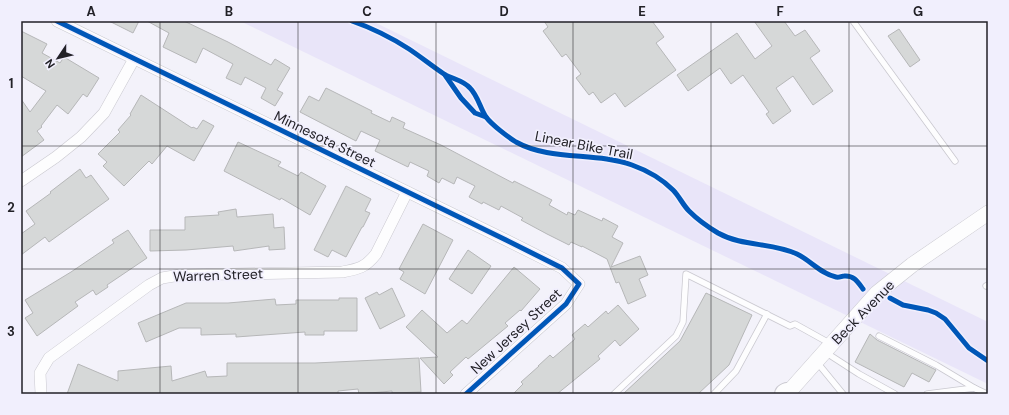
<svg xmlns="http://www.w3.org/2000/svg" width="1009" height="415" viewBox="0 0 1009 415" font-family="'DM Sans',sans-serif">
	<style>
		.green { fill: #e9e5f9 }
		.building { fill: #d6d8d8; stroke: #b6b7b8 }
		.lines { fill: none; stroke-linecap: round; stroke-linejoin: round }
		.lane-casing { stroke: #cac9d0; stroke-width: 7 }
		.street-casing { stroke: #cac9d0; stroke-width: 12 }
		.secondary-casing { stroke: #cac9d0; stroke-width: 16 }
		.highway-casing { stroke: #cac9d0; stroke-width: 22 }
		.lane { stroke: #fdfdfe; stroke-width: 5.5 }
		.street { stroke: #fdfdfe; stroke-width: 11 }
		.secondary { stroke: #fdfdfe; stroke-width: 15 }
		.highway { stroke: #fdfdfe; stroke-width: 20 }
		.cycleway-casing { stroke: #f1effd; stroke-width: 8 }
		.cycleway { stroke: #0057b8; stroke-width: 5 }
		.grid { fill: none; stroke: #222127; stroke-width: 1; stroke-opacity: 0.55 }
		.labels { text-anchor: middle; stroke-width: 3.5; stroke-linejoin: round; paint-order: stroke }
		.street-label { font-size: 14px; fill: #222127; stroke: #f1effd }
		.neatline { fill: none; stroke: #222127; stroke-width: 1.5 }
		.grid-label { font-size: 13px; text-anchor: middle; font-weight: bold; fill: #222127 }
	</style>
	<rect width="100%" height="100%" fill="#f3f2fa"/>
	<path class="green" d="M240 21H372L988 322V384Z"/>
	<g class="building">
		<path d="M109 21H139L133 33Z"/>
		<path d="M147 21H184L228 42 271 65 275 59 290 68 277 90 283 93 275 106 261 98 266 88 245 77 241 85 226 78 233 64 203 48 196 63 163 47 169 33Z"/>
		<path d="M544 21H652L664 37 656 43 676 70 625 107 615 93 601 103 593 92 589 95 576 78 581 74 566 54 562 57 543 31 548 27Z"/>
		<path d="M754 21H784L795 36 805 30 820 51 810 58 833 91 813 105 793 76 776 88 791 111 773 124 766 114 769 112 743 75 731 84 720 68 688 91 677 75 737 33 755 59 772 46Z"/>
		<path d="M899 29 920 60 910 67 888 36Z"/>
		<path d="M21 31 47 44 42 53 60 63 64 57 99 78 87 97 83 94 68 114 57 105 41 126 42 127 37 131 44 140 21 157V99L30 112 46 91 21 76Z"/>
		<path d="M326 88 372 111 371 113 390 122 392 117 405 123 403 128 441 145 513 183 514 181 552 200 549 205 567 215 568 212 575 215 578 210 602 221 603 218 618 226 612 237 623 243 611 267 640 256 648 275 639 279 646 296 628 304 619 282 616 283 607 259 582 246V247L571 242 569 245 547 234 521 220 523 218 501 206 499 210 483 202 482 204 469 197 475 186 457 177 454 184 442 178 439 183 427 176 429 171 410 162 408 167 375 151 380 140 361 131 356 141 300 112 309 96 319 101Z"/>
		<path d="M141 95 192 128 193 127 197 129 203 120 214 126 194 161 167 146 152 164 149 161 124 186 103 166 107 162 98 154 120 132 118 130 131 115 130 114Z"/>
		<path d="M238 142 281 162 278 166 298 176 301 172 326 186 310 215 281 198 280 200 224 171Z"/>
		<path d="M80 169 86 178 91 175 109 199 49 242 45 237 21 255V234L35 224 26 211 51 193 50 192Z"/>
		<path d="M346 186 371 199 365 211 370 213 363 227H362L346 257 332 250 328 257 314 250Z"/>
		<path d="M236 209 237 217 273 214 274 228 284 227 285 249 269 250V246L234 251 233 246 186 250 150 251V230H185V217L219 215 218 212Z"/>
		<path d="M423 224 453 240 425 294 400 279 404 272 399 269Z"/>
		<path d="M128 230 147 258 107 285 108 287 96 295 93 290 75 302 78 306 37 336 25 318 33 313 25 300 71 272 114 243 112 240Z"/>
		<path d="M468 250 491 266 472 294 449 279Z"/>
		<path d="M514 267 540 289 521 311 520 310 505 323 508 326 468 359 466 357 450 372 453 375 444 384 420 358 438 357 406 327 422 310 447 333 462 320 467 324Z"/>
		<path d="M392 288 405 316 380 329 365 298 377 292 379 295Z"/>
		<path d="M706 293 752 315 729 365 698 394H623L680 341Z"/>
		<path d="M339 298H357V331H324V335H305V332L236 337V334L201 335V328H179L146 342 138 323 186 303H228L275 299 276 305 296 304V300H339Z"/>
		<path d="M618 305 639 329 620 346 615 340 598 356 600 359 557 394H513L523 384 521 382 539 366H538L550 355 553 358 575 339 572 335 585 324 588 327 606 311 608 314Z"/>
		<path d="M870 334 877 340 936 370 929 382 912 373 904 387 855 362Z"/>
		<path d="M419 358 421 392 392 393V391L359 394 358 389 338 391V394H67L78 364 118 381V371L171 366 172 381 205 371 207 377 227 376V363H315Z"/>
	</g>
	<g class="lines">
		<g class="lane-casing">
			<g id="lane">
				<path d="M853 21 955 161"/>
				<path d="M986 286 988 285"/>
				<path d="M879 336 936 365 976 389"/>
				<path d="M825 352 859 374 895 394"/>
				<path d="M816 361 843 394"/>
				<path d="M614 394 676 336 683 322 686 274 790 326 795 324 831 344"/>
				<path d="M714 394 736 371 767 314"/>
				<path d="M927 394 974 388 987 394"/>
			</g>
		</g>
		<g class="street-casing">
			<g id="street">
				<path d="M57 21 506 240 562 268 579 284 566 304 466 394"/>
				<path d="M21 181 56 157 81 137 104 113 134 59"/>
				<path d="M41 394 40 373 49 358 149 285 162 278 180 275 342 272C358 269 365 268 376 254L407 192"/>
			</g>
		</g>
		<g class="secondary-casing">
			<path id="secondary" d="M787 394 877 293 912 265 988 213"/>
		</g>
		<g class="highway-casing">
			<path id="highway" d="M785 394 787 393"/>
		</g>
		<use href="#lane" class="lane"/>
		<use href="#street" class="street"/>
		<use href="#secondary" class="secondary"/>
		<use href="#highway" class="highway"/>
		<g class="cycleway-casing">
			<g id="cycleway">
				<path d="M57 21 506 240 562 268 579 284 566 304 466 394"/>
				<path d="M352 21C372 28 392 38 409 49 421 57 432 66 444 74 452 79 463 80 470 88 478 96 480 108 486 117 492 125 508 137 516 142 550 161 595 152 632 165 646 170 662 179 673 190 679 196 683 205 689 211 698 220 708 227 718 233 743 247 771 242 797 254 810 260 821 274 836 277 838 278 842 276 844 276 854 275 858 282 863 289"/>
				<path d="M445 75 461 98 475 113 486 117"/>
				<path d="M890 298 903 305 928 310 936 313 945 319 969 348 988 361"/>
			</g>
		</g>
		<use href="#cycleway" class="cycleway"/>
	</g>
	<path class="grid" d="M160 21V394M298 21V394M436 21V394M573 21V394M711 21V394M849 21V394M21 146H988M21 269H988"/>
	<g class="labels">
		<g class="street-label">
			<text transform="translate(325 139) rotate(26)" y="5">Minnesota Street</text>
			<text transform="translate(584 145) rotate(11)" y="5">Linear Bike Trail</text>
			<text transform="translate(218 275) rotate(-2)" y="5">Warren Street</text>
			<text transform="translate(863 312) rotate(-46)" y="5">Beck Avenue</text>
			<text transform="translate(516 331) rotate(-43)" y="5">New Jersey Street</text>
		</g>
	</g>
	<rect width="1009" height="415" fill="none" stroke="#f1effd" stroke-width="44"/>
	<g transform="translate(58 58) rotate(235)" stroke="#f1effd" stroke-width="3" paint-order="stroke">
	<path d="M0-3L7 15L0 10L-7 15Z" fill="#222127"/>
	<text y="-6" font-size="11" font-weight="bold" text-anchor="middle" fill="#222127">N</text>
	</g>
	<rect x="22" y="22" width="965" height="371" class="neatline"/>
	<g class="grid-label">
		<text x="91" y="16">A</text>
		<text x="229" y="16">B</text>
		<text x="367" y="16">C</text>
		<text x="504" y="16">D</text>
		<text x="642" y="16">E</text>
		<text x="780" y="16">F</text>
		<text x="918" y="16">G</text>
		<text x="11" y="88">1</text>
		<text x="11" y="212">2</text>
		<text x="11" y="336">3</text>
	</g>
</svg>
